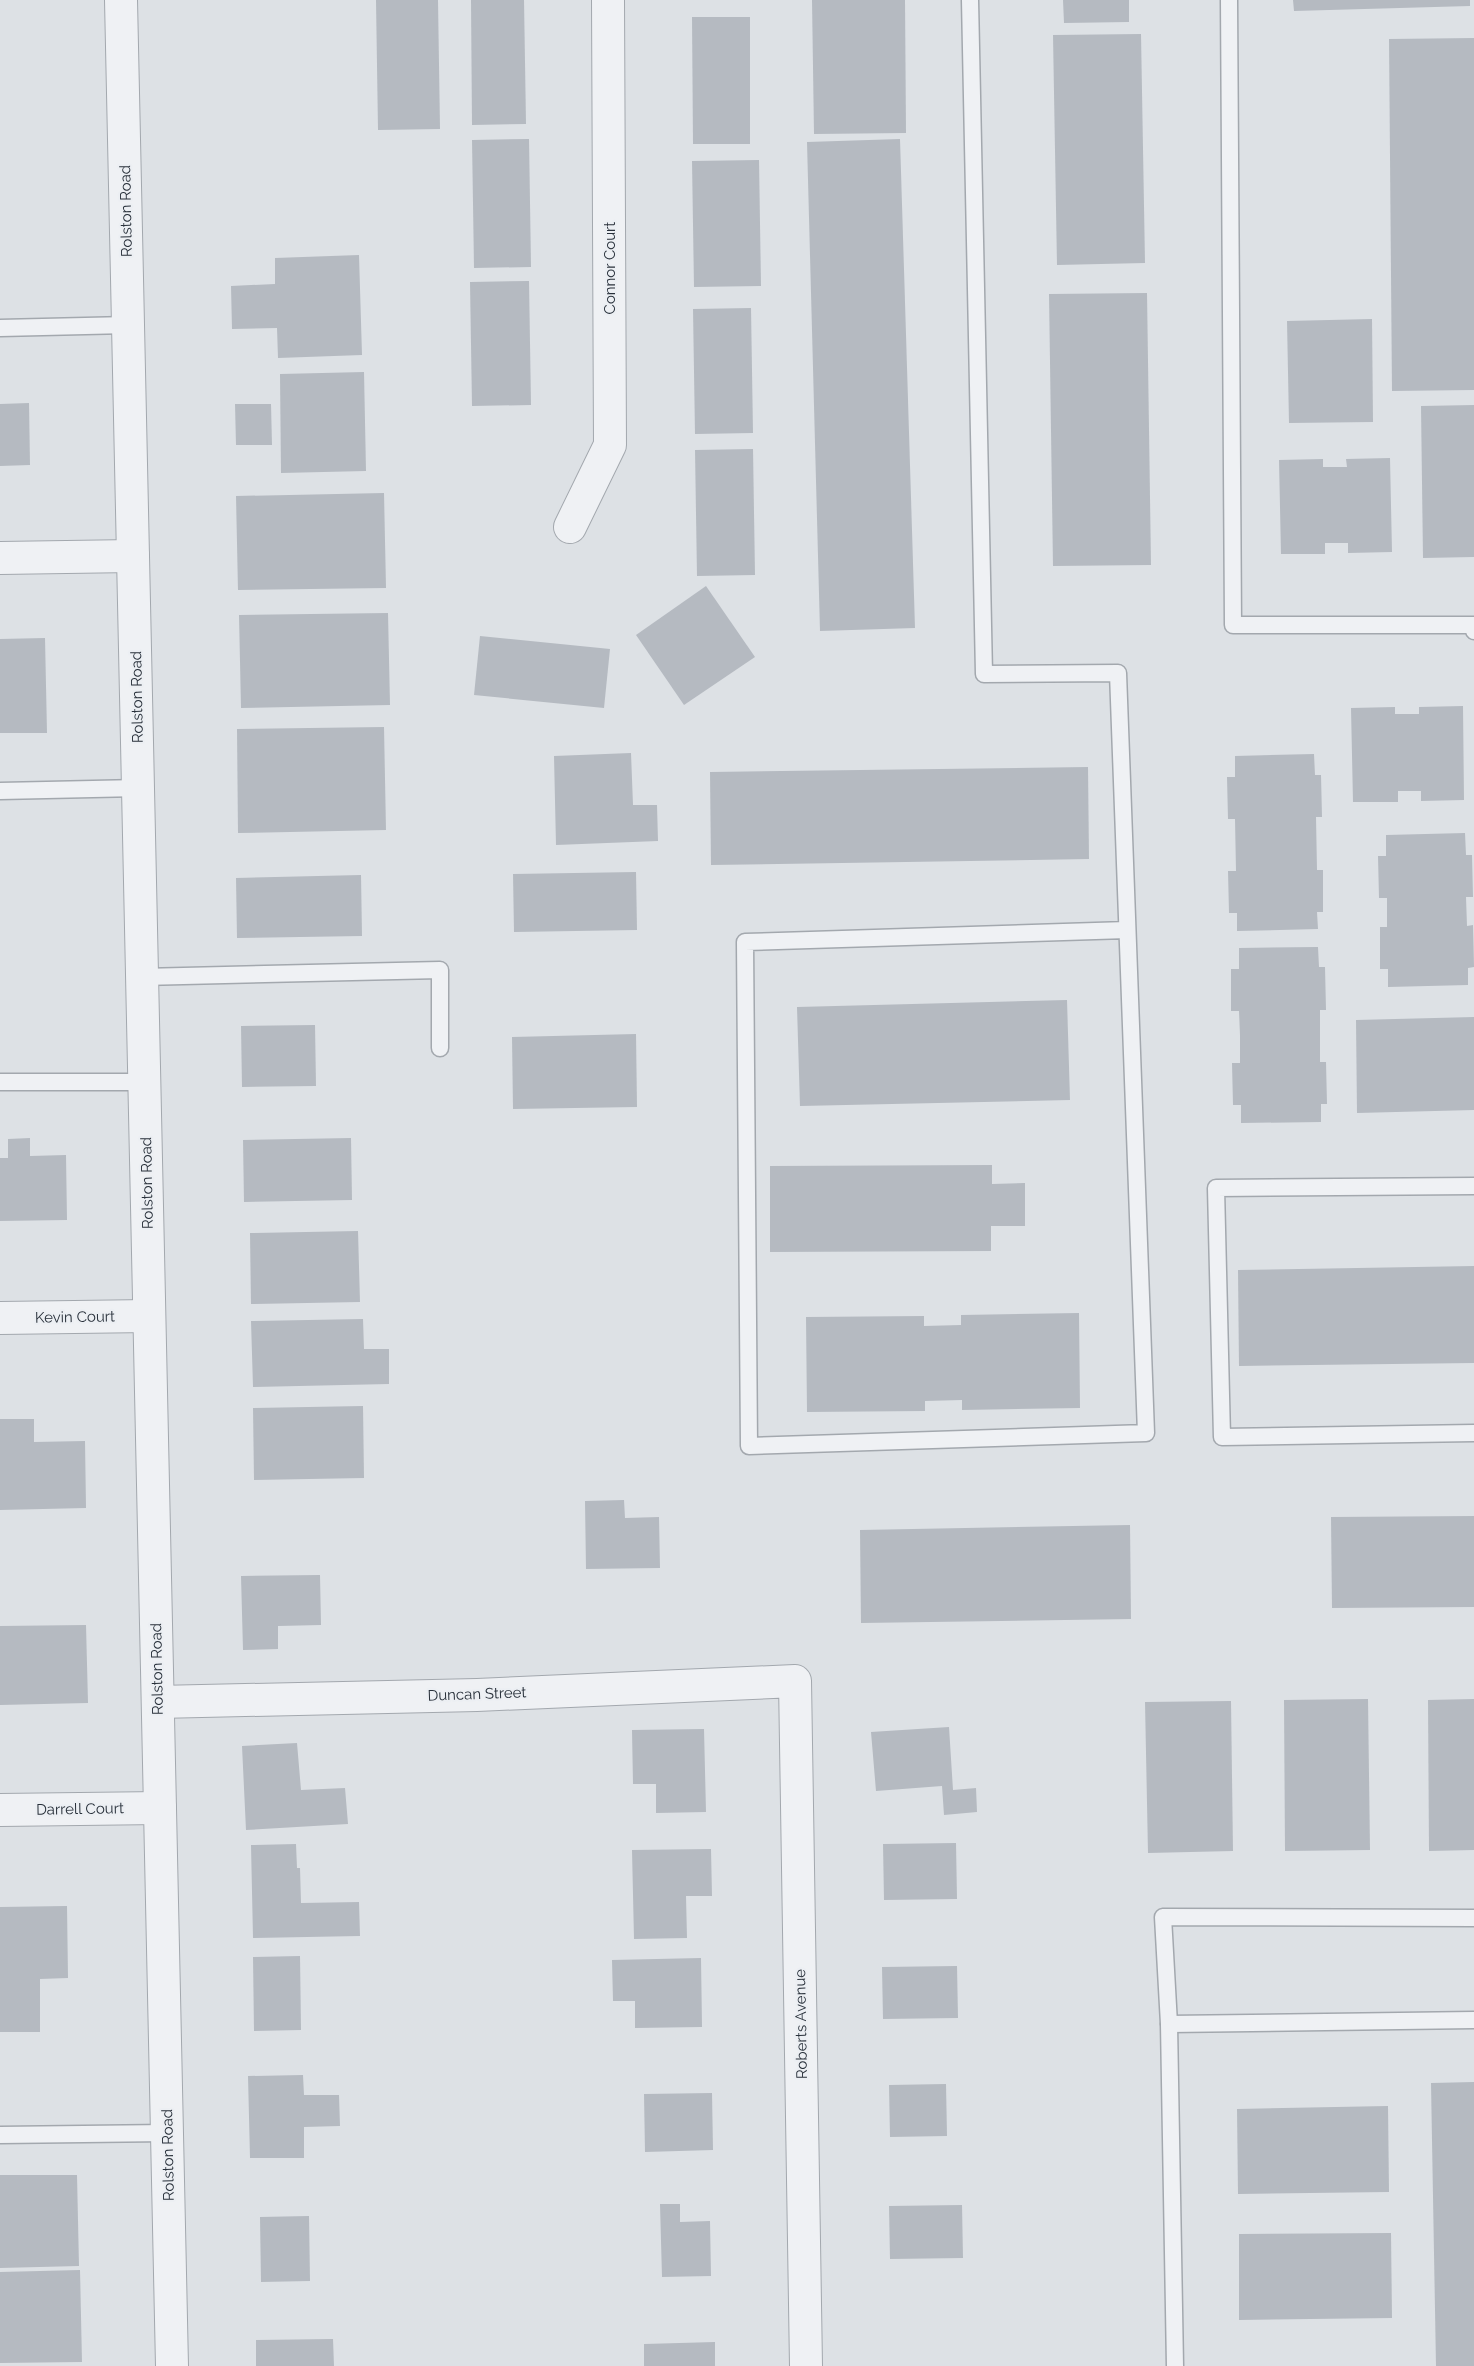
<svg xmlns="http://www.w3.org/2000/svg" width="1474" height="2366" viewBox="0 0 1474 2366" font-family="Raleway,sans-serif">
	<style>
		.building { fill: #b5bac1 }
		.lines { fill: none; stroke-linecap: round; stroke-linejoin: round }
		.service-casing { stroke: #a3a8ae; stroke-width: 19 }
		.minor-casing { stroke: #a3a8ae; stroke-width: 34 }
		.service { stroke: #eff1f4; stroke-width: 16 }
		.minor { stroke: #eff1f4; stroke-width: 32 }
		.labels { text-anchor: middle; stroke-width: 4.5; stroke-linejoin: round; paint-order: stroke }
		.street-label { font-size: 15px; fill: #28303a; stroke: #eceff3 }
	</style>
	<rect width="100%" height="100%" fill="#dde1e5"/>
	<g class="building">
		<path d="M376 0H438L440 129 378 130Z"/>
		<path d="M471 0H524L526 124 472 125Z"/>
		<path d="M812 0H905L906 133 814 134Z"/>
		<path d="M1063 0H1129V22L1064 23Z"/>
		<path d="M1293 0H1470V6L1294 11Z"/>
		<path d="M692 17H750V144H693Z"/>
		<path d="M1141 34 1145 263 1057 265 1053 35Z"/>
		<path d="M1474 38V390L1392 391 1389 39Z"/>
		<path d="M529 139 531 267 474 268 472 140Z"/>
		<path d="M900 139 915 628 820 631 807 142Z"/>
		<path d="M759 160 761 286 694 287 692 161Z"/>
		<path d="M359 255 362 355 278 358 277 328 232 329 231 286 275 284V258Z"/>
		<path d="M529 281 531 405 472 406 470 282Z"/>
		<path d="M1147 293 1151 565 1053 566 1049 294Z"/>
		<path d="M751 308 753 433 695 434 693 309Z"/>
		<path d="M1372 319 1373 422 1289 423 1287 321Z"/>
		<path d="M364 372 366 471 281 473 280 374Z"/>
		<path d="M29 403 30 465 0 466V404Z"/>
		<path d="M235 404H271L272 445H236Z"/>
		<path d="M1474 405V557L1423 558 1421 406Z"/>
		<path d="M753 449 755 575 697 576 695 450Z"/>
		<path d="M1390 458 1392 552 1348 553V543H1325V554H1281L1279 460 1323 459V467H1347L1346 459Z"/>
		<path d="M384 493 386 588 238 590 236 496Z"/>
		<path d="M706 586 755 657 684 705 636 635Z"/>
		<path d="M388 613 390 705 241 708 239 615Z"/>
		<path d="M480 636 610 649 604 708 474 695Z"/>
		<path d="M45 638 47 733H0V639Z"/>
		<path d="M1463 706 1464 800 1421 801V791H1398V802H1353L1351 708 1395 707V714H1419V707Z"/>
		<path d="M384 727 386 830 238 833 237 729Z"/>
		<path d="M631 753 633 805H657L658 841 556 845 554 756Z"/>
		<path d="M1314 754 1315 775H1321L1322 817H1316L1317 870H1323V912H1317L1318 929 1237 931V913H1229L1228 871H1236L1235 819H1228L1227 777H1235V756Z"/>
		<path d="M1088 767 1089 859 711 865 710 772Z"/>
		<path d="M1465 833 1466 855H1472L1473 897H1466L1467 926 1473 925 1474 967 1468 968V985L1388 987V969H1380V927H1387V898H1379L1378 856H1386V835Z"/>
		<path d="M636 872 637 930 514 932 513 874Z"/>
		<path d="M361 875 362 936 237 938 236 878Z"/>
		<path d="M1318 947 1319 967H1325L1326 1010H1320V1062H1326L1327 1104H1321V1122L1241 1123V1105H1233L1232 1063H1240V1035L1239 1011H1231V969H1239V948Z"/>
		<path d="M1067 1000 1070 1100 800 1106 797 1007Z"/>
		<path d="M1474 1017V1110L1357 1113 1356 1020Z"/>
		<path d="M315 1025 316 1086 242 1087 241 1026Z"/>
		<path d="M636 1034 637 1107 513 1109 512 1037Z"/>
		<path d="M30 1138V1156L66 1155 67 1220 0 1221V1158H8V1139Z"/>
		<path d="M351 1138 352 1200 244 1202 243 1140Z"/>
		<path d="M992 1165V1184L1025 1183V1226H991V1251L770 1252V1166Z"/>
		<path d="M358 1231 360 1302 251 1304 250 1233Z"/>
		<path d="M1474 1266V1363L1239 1366 1238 1270Z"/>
		<path d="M1079 1313 1080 1408 962 1410V1400L925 1401V1411L807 1412 806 1317 924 1316V1326L961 1325V1315Z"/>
		<path d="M363 1319 364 1349H389V1384L253 1387 251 1321Z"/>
		<path d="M363 1406 364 1478 254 1480 253 1408Z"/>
		<path d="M0 1419H34V1442L85 1441 86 1508 0 1510Z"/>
		<path d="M624 1500 625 1518 659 1517 660 1568 586 1569 585 1501Z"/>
		<path d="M1474 1516V1607L1332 1608 1331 1517Z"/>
		<path d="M1130 1525 1131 1619 861 1623 860 1530Z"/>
		<path d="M320 1575 321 1625 278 1626V1649L243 1650 241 1576Z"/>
		<path d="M86 1625 88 1703 0 1705V1626Z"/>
		<path d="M1368 1699 1370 1850 1285 1851 1284 1700Z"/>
		<path d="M1474 1699V1850L1429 1851 1428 1700Z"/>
		<path d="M1231 1701 1233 1851 1148 1853 1145 1702Z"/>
		<path d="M949 1727 953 1790 976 1788 977 1812 944 1815 942 1786 876 1791 871 1732Z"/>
		<path d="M704 1729 706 1812 656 1813V1784H633L632 1730Z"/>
		<path d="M297 1743 301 1790 345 1788 348 1824 246 1830 242 1746Z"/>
		<path d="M956 1843 957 1899 884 1900 883 1844Z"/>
		<path d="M296 1844 297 1868H300L301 1903 359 1902 360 1936 253 1938 251 1845Z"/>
		<path d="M711 1849 712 1896H686L687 1938 634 1939 632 1850Z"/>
		<path d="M67 1906 68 1978 40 1979V2032H0V1907Z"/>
		<path d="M300 1956 301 2030 254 2031 253 1957Z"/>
		<path d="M701 1958 702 2027 635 2028V2001H613L612 1960Z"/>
		<path d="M957 1966 958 2018 883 2019 882 1967Z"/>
		<path d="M303 2075 304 2095H339L340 2126 304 2127V2158H250L248 2076Z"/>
		<path d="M1474 2082V2366H1436L1431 2083Z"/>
		<path d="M946 2084 947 2136 890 2137 889 2085Z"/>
		<path d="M712 2093 713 2150 645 2152 644 2094Z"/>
		<path d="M1388 2106 1389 2192 1238 2194 1237 2109Z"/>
		<path d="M0 2175H77L79 2266 0 2268Z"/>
		<path d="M660 2204H680V2222L710 2221 711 2276 662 2277Z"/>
		<path d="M962 2205 963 2258 890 2259 889 2206Z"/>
		<path d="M309 2216 310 2281 261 2282 260 2217Z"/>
		<path d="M1391 2233 1392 2318 1239 2320V2234Z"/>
		<path d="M80 2270 82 2362 0 2363V2272Z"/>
		<path d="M333 2339 334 2366H256V2340Z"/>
		<path d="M715 2342V2366H644V2344Z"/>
	</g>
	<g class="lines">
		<g class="service-casing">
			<g id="service">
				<path d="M970 0 984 674 1118 673 1146 1433 749 1446 745 942 1127 930"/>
				<path d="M1229 0 1233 625H1473L1474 631"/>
				<path d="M0 328 128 325"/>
				<path d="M0 791 139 788"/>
				<path d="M142 977 440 970V1048"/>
				<path d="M0 1082H145"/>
				<path d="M1474 1186 1216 1188 1222 1437 1474 1433"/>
				<path d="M1169 2024 1474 2020"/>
				<path d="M0 2135 167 2133"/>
				<path d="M1175 2366 1169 2024 1163 1917 1474 1918"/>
			</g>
		</g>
		<g class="minor-casing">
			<g id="minor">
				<path d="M121 0 172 2366"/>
				<path d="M570 527 610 445 608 0"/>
				<path d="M0 558 133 556"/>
				<path d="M0 1318 149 1316"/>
				<path d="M158 1702 477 1695 795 1681 806 2366"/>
				<path d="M0 1810 160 1808"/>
			</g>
		</g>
		<use href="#service" class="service"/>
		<use href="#minor" class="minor"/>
	</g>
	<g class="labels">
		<g class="street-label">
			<text transform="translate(126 211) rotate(-91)" y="5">Rolston Road</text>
			<text transform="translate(610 268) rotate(-90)" y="5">Connor Court</text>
			<text transform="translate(137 697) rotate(-91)" y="5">Rolston Road</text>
			<text transform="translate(147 1183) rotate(-91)" y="5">Rolston Road</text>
			<text transform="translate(75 1317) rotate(-1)" y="5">Kevin Court</text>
			<text transform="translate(157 1669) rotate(-91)" y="5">Rolston Road</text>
			<text transform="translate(477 1694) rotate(-2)" y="5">Duncan Street</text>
			<text transform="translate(80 1809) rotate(-1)" y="5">Darrell Court</text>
			<text transform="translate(801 2024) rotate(-91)" y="5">Roberts Avenue</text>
			<text transform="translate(168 2155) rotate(-91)" y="5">Rolston Road</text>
		</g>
	</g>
</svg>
